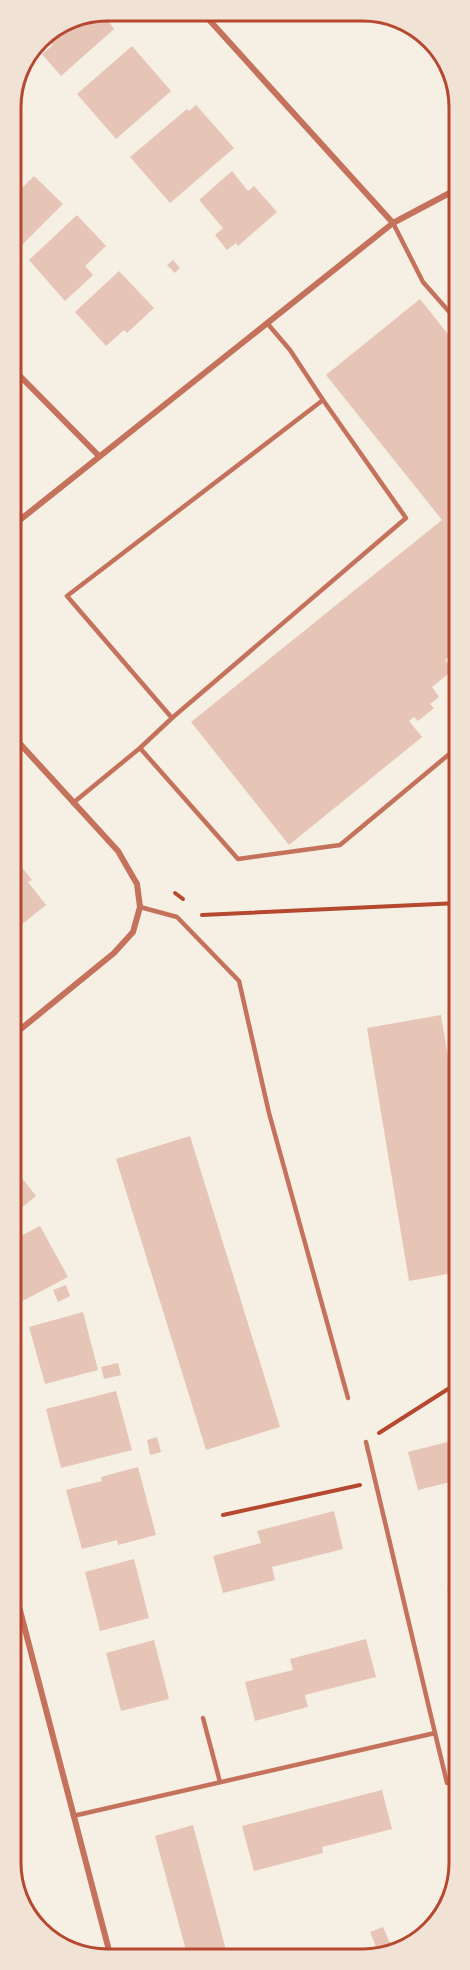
<svg xmlns="http://www.w3.org/2000/svg" width="470" height="1970" viewBox="0 0 470 1970" font-family="Overpass,sans-serif">
	<style>
		.building { fill: #e6c5b7 }
		.lines { fill: none; stroke-linecap: round; stroke-linejoin: round }
		.path { stroke: #b5482f; stroke-width: 4 }
		.service { stroke: #c5725c; stroke-width: 4.5 }
		.minor { stroke: #c5725c; stroke-width: 6 }
		.rim { fill: none; stroke: #b5482f; stroke-width: 3 }
	</style>
	<rect width="100%" height="100%" fill="#f6efe4"/>
	<g class="building">
		<path d="M102 12 114 29 61 76 42 54 53 45 45 36Z"/>
		<path d="M132 46 171 91 116 139 77 94Z"/>
		<path d="M196 105 234 148 170 203 130 157 187 109 189 111Z"/>
		<path d="M232 171 248 191 254 186 277 212 238 246 236 243 227 250 215 235 223 228 199 200Z"/>
		<path d="M34 176 63 204 14 253 11 250V199Z"/>
		<path d="M77 215 106 246 85 266 93 275 65 301 29 260Z"/>
		<path d="M173 260 180 268 175 273 167 265Z"/>
		<path d="M119 271 154 308 127 333 124 330 106 346 75 312Z"/>
		<path d="M420 299 459 348V633L454 637 459 643V649L445 660 453 670 432 687 439 697 430 704 434 708 418 721 414 717 409 721 422 737 289 845 191 722 442 520 326 375Z"/>
		<path d="M11 854 32 880 28 882 46 905 11 933Z"/>
		<path d="M441 1015 459 1122V1272L409 1281 367 1028Z"/>
		<path d="M190 1136 280 1427 206 1450 116 1159Z"/>
		<path d="M11 1164 36 1196 11 1216Z"/>
		<path d="M40 1226 68 1277 15 1305 11 1299V1241Z"/>
		<path d="M66 1285 70 1296 58 1302 53 1290Z"/>
		<path d="M83 1312 98 1370 45 1384 29 1327Z"/>
		<path d="M118 1363 121 1375 104 1379 101 1367Z"/>
		<path d="M116 1391 132 1450 61 1468 46 1409Z"/>
		<path d="M157 1437 161 1452 150 1455 147 1440Z"/>
		<path d="M459 1439V1480L418 1490 408 1452Z"/>
		<path d="M138 1467 156 1535 118 1545 117 1540 82 1549 66 1490 102 1481 101 1477Z"/>
		<path d="M334 1511 343 1549 272 1567 275 1580 223 1593 213 1556 261 1543 257 1531Z"/>
		<path d="M134 1559 149 1618 100 1631 85 1572Z"/>
		<path d="M459 1586V1634H458L447 1589Z"/>
		<path d="M366 1639 376 1677 305 1695 308 1707 255 1721 245 1682 293 1670 290 1659Z"/>
		<path d="M154 1640 169 1699 121 1711 106 1653Z"/>
		<path d="M382 1790 392 1829 322 1847 323 1853 254 1871 242 1826Z"/>
		<path d="M193 1825 226 1950 188 1958 155 1836Z"/>
		<path d="M383 1927 390 1943 377 1949 370 1932Z"/>
	</g>
	<g class="lines">
		<g class="path">
			<path d="M175 893 183 899"/>
			<path d="M202 915 459 903"/>
			<path d="M379 1433 459 1382"/>
			<path d="M223 1515 360 1485"/>
		</g>
		<g class="service">
			<path d="M393 223 423 282 459 323"/>
			<path d="M172 718 406 518 323 400"/>
			<path d="M140 748 172 718 67 596 323 400 290 350 267 323"/>
			<path d="M73 803 140 748 238 859 340 845 459 746"/>
			<path d="M140 907 177 917 239 981 269 1113 348 1398"/>
			<path d="M203 1718 220 1782"/>
			<path d="M435 1733 447 1783"/>
			<path d="M73 1816 435 1733 366 1442"/>
		</g>
		<g class="minor">
			<path d="M202 12 393 223"/>
			<path d="M11 367 99 456"/>
			<path d="M11 527 393 223 459 188"/>
			<path d="M11 734 118 851 137 884 140 907 133 932 114 953 11 1037"/>
			<path d="M11 1576 111 1958"/>
		</g>
	</g>
	<path d="M0 0H470V1970H0ZM107 21H363A86 86 0 0 1 449 107V1863A86 86 0 0 1 363 1949H107A86 86 0 0 1 21 1863V107A86 86 0 0 1 107 21Z" fill="#f1e2d6" fill-rule="evenodd"/>
	<path class="rim" d="M107 21H363A86 86 0 0 1 449 107V1863A86 86 0 0 1 363 1949H107A86 86 0 0 1 21 1863V107A86 86 0 0 1 107 21Z"/>
</svg>
